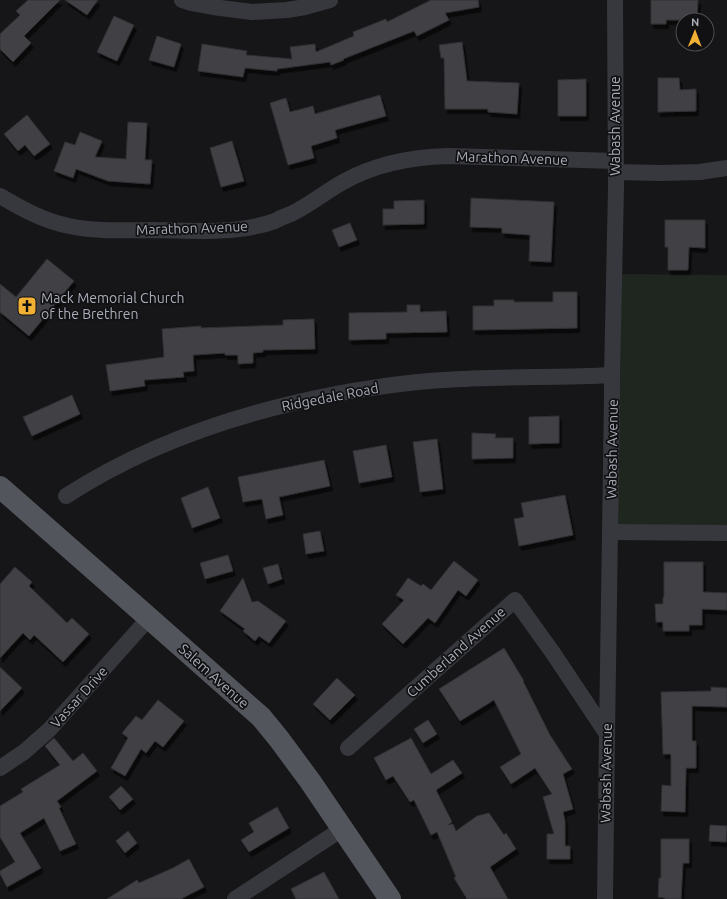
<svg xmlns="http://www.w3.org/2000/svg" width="727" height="899" viewBox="0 0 727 899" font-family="Ubuntu,sans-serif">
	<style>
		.green { fill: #1e261f }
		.building { fill: #404145; stroke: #303034; filter: url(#shadow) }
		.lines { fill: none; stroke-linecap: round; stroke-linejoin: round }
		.minor { stroke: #37383d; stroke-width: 16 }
		.primary { stroke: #53555c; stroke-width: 22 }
		.labels { text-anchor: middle; stroke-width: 3.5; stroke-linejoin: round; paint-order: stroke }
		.street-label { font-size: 14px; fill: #a8adb8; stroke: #111113 }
		.poi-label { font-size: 14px; fill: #a8adb8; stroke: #111113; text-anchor: start }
	</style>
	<defs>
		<filter id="shadow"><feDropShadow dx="2.5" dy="4.5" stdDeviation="0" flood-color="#0009"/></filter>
	</defs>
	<rect width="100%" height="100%" fill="#161618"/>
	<path class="green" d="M614 274 727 275V533L610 532Z"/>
	<g class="building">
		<path d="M28 0H60L24 36 31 43 13 62 0 49V34L20 15 16 11Z"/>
		<path d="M65 0H98L87 15Z"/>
		<path d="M431 0H478L479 7 445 13 449 20 417 36 414 31 343 59 344 60 331 65 330 62 277 69V71L245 68 243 77 198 71 202 44 247 51 246 55 292 59 290 47 315 44 316 52 354 36 353 32 386 19 387 22Z"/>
		<path d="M651 0H698L697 20H666V24H651Z"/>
		<path d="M114 16 134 25 117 61 97 52Z"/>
		<path d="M157 36 181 44 174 67 149 60Z"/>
		<path d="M462 42 467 81 519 83 517 114 488 112V109H445L444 58H441L439 45Z"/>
		<path d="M658 78H679L680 90 696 89V111L658 112Z"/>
		<path d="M586 79V116H558V80Z"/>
		<path d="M380 95 386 116 335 130 337 138 311 146 314 158 288 165 270 103 286 98 290 112 313 106 315 114Z"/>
		<path d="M27 115 50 144 34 156 25 145 18 151 4 134Z"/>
		<path d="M128 122 147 123 145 160H152L150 184 108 181 76 169 73 178 54 171 65 142 75 145 80 132 102 141 95 157 126 159Z"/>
		<path d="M232 141 244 181 221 187 210 148Z"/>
		<path d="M471 198 554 202 551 262 529 261 530 235 502 233V228L470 227Z"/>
		<path d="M424 200V224L383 225V209H394V201Z"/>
		<path d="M665 220H705V248L689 247 688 270H668V247H665Z"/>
		<path d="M350 223 357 240 339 247 332 230Z"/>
		<path d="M47 259 74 281 29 336 0 312V284L16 297Z"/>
		<path d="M553 292H577V328L473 330V306H494V300H514V302H553Z"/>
		<path d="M407 305H420V312L446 311 447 332 386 333V339L349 340V313L407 312Z"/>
		<path d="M314 319 315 349 263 350V352L253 353V363L238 364V355H225V353L193 355 194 371 183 372 184 377 144 380 145 386 110 391 106 365 164 357 162 329 201 326V328L283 325V320Z"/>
		<path d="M72 395 80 414 32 436 23 417Z"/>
		<path d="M559 416V443L529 444V417Z"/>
		<path d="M472 433 496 434 495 438H513V458L472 459Z"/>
		<path d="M437 439 443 489 420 492 413 442Z"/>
		<path d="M386 445 392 477 359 483 353 451Z"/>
		<path d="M324 460 330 486 279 497 283 515 266 519 262 499 243 502 238 477Z"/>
		<path d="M208 487 220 518 192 528 181 498Z"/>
		<path d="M565 495 573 535 519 546 514 519 524 517 521 503Z"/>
		<path d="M320 531 324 551 306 554 303 534Z"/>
		<path d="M228 555 233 571 205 579 200 563Z"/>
		<path d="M454 561 478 580 466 596 458 590 435 623 428 618 403 644 382 624 404 600 396 595 408 578 421 586 423 584 431 590Z"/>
		<path d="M664 562H703V592L727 593V610L702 609V625H689V631H663V622H656L655 604H663V597H664Z"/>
		<path d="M278 564 282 579 268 584 263 568Z"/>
		<path d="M15 567 32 582 29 586 67 623 72 618 89 634 63 662 34 635 30 640 23 633 0 658V584Z"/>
		<path d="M243 578 252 602 258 601 286 621 269 643 259 636 255 641 243 631 245 629 220 611Z"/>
		<path d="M504 648 524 681H523L550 735 572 769 563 774 573 809 563 812 565 821V846H570V859H547V834H554L543 797 552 794 535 768 511 784 500 767 521 754 494 700 460 721 439 689Z"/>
		<path d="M0 667 22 688 0 711Z"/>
		<path d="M337 678 355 695 330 720 313 704Z"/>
		<path d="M711 687 727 688V707L692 706V741H696V768H686L685 812 661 811 662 785 671 786V754H663L661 692 711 691Z"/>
		<path d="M158 700 184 721 163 747 155 741 146 753 141 749 125 776 111 768 128 738 122 733 136 716 142 720Z"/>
		<path d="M428 720 437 734 423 743 414 729Z"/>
		<path d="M54 738 73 761 83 753 97 771 57 801 61 807 59 808 76 844 60 851 44 818 20 833 41 868 7 887 0 874V871L15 862 0 837V806L23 792 21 789 60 765 45 746Z"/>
		<path d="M411 738 431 774 453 760 462 773 436 790 452 822 448 825 453 824 456 831 477 816 489 813 504 835 506 833 516 849 490 867 508 899H467L454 878 456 877 437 832 431 835 414 800 410 802 393 776 386 780 374 758Z"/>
		<path d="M121 786 133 799 120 810 109 797Z"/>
		<path d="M277 807 289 828 249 852 241 840 254 832 249 823Z"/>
		<path d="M710 825 727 826 726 842 709 841Z"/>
		<path d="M128 831 137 843 125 853 116 841Z"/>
		<path d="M661 839H689V863H683L681 899H665V898L658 897 659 878H661Z"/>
		<path d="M189 859 204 887 181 899H107L137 880 139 883 173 868Z"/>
		<path d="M324 872 339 899H296L291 889Z"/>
	</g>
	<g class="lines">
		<g class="minor">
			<path d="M182 0 191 3 213 7 252 12 287 10 305 7 330 0"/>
			<path d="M616 172 661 173 700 172 727 168"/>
			<path d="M0 196C22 209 44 221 69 226 97 232 126 230 154 230 191 231 240 234 275 221 280 218 286 216 291 214 310 205 325 192 343 182 375 164 412 157 448 156L615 161"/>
			<path d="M66 496C149 442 245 411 341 393 375 387 409 382 443 380 499 376 556 378 612 375"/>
			<path d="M610 532 727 533"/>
			<path d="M348 748 515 600 553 653 607 734"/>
			<path d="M0 768 24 752 49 730 149 618"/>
			<path d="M235 899 342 829"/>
			<path d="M605 899 607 734 612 397V375L616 188 615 0"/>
		</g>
		<path class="primary" d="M0 487 149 618 261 717 279 739 310 781 390 899"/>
	</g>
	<defs>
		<g id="church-square" transform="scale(1)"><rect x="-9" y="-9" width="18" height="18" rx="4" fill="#f2b134" stroke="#111113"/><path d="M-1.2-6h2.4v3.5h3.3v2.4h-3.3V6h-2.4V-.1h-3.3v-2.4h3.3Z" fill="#111"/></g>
	</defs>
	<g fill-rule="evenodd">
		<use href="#church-square" x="27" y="306"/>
	</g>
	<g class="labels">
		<g class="street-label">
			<text transform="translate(615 126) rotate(-90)" y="5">Wabash Avenue</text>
			<text transform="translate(512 158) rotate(2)" y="5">Marathon Avenue</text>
			<text transform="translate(192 228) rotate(-2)" y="5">Marathon Avenue</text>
			<text transform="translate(330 397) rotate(-11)" y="5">Ridgedale Road</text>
			<text transform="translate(612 449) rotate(-89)" y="5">Wabash Avenue</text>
			<text transform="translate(456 652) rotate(-42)" y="5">Cumberland Avenue</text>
			<text transform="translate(214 676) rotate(42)" y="5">Salem Avenue</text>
			<text transform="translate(79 697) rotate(-48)" y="5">Vassar Drive</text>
			<text transform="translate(606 773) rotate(-89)" y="5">Wabash Avenue</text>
		</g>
		<g class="poi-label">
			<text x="41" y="303">Mack Memorial Church<tspan x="41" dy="16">of the Brethren</tspan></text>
		</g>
	</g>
	<g transform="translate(695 32) rotate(1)"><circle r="19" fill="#111113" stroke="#4d4f55"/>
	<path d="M0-3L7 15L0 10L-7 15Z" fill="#f2b134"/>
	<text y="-6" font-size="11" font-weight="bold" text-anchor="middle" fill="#a8adb8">N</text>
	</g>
</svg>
